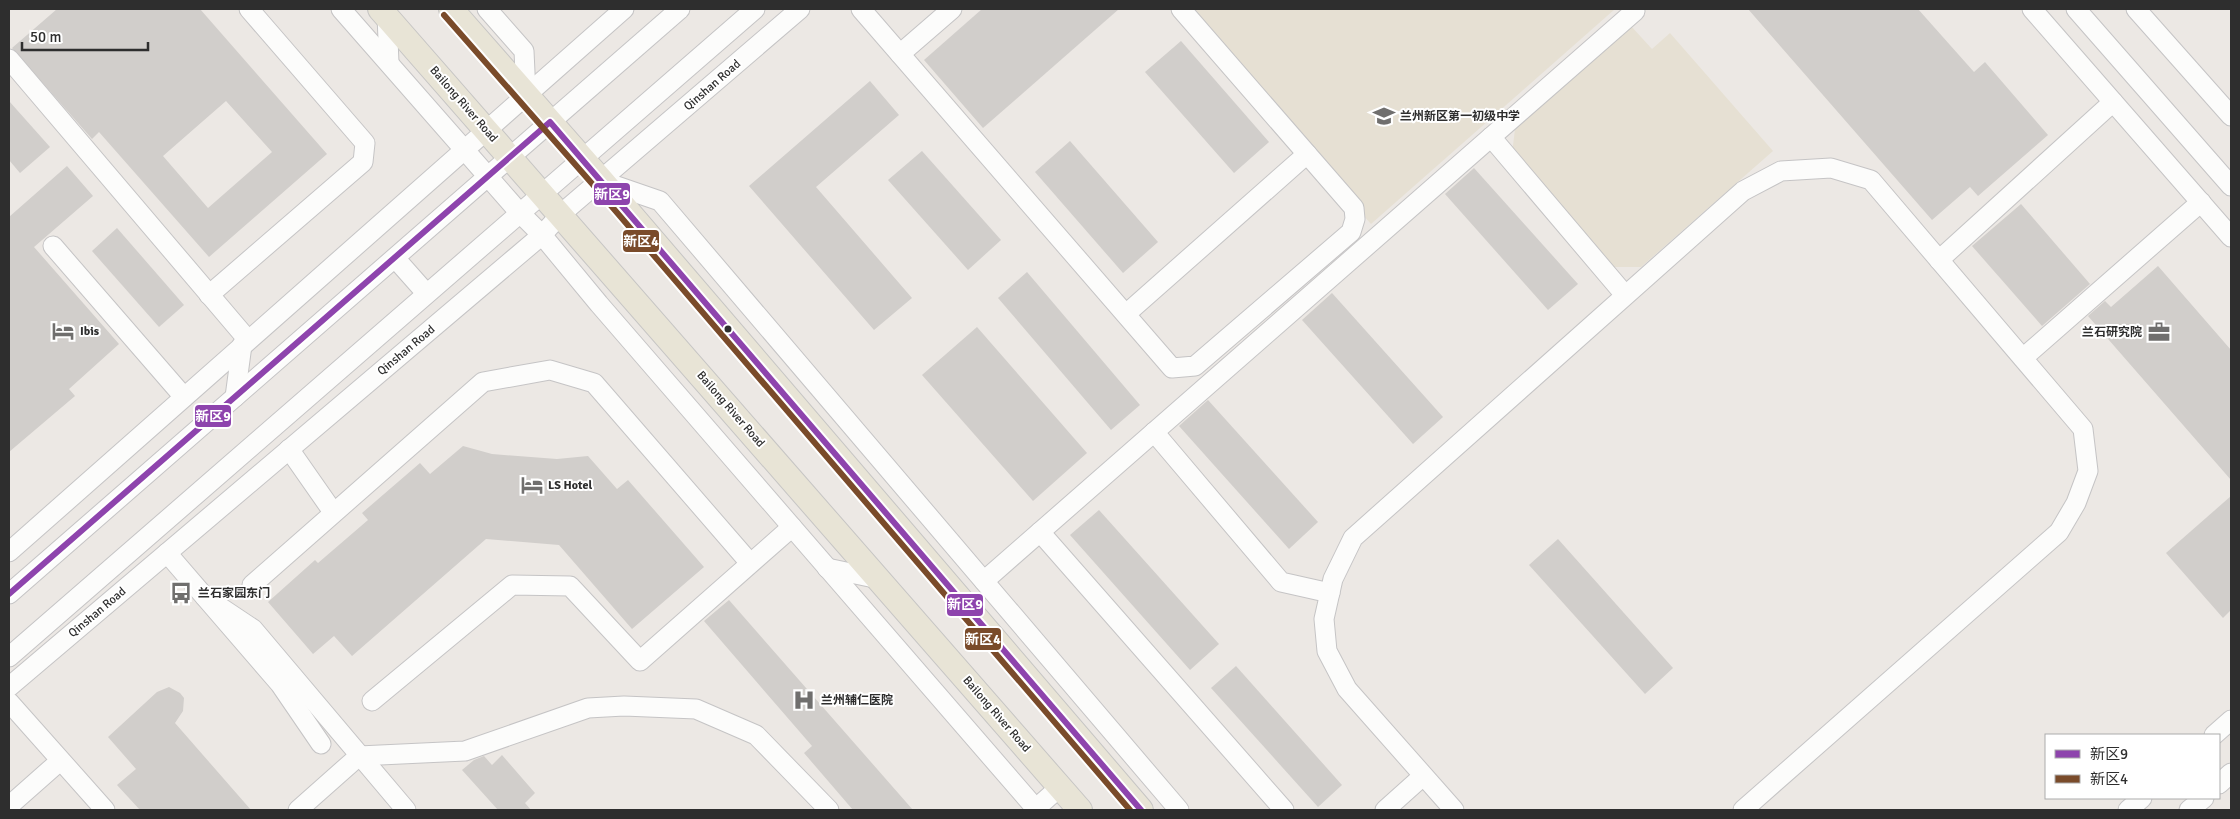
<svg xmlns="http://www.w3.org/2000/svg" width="2240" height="819" viewBox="0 0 2240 819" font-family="Signika,'Noto Sans SC',sans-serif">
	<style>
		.education { fill: #e6e0d3 }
		.building { fill: #d1cecb; fill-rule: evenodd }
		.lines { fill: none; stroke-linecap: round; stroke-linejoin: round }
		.minor-casing { stroke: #c5c4c5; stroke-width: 21 }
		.major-casing { stroke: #c6c5c4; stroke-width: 26 }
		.minor { stroke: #fcfcfb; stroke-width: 19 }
		.major { stroke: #e8e4d6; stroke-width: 24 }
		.bus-1-casing { stroke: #fff; stroke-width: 10 }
		.bus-2-casing { stroke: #fff; stroke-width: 10 }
		.bus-1 { stroke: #8e44ad; stroke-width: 6 }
		.bus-2 { stroke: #7a4b2a; stroke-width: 6 }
		.bus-dot { fill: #2e2e2e; stroke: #fff; stroke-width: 2 }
		.labels { text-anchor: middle; stroke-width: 4; stroke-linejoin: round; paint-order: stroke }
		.street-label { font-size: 12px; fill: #2e2e2e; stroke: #fff }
		.poi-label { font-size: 12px; font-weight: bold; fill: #2e2e2e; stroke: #fff; text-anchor: start }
		.line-badge { stroke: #fff; stroke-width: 2 }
		.badge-label { font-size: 14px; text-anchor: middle; font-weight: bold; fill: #fff }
	</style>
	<rect width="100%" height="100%" fill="#ece8e4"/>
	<g class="education">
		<path d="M1181 9H1615L1371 224Z"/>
		<path d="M1631 26 1652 49 1670 33 1773 151 1641 267H1612L1512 154 1515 129Z"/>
	</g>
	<g class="building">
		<path d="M57 9H200L327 154 209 257 99 132 92 139 12 48ZM226 101 272 152 208 208 163 156Z"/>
		<path d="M982 9H1119L983 128 924 60Z"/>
		<path d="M1748 9H1918L1974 72 1985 62 2048 135 1978 196 1970 187 1932 220Z"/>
		<path d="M1181 41 1269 142 1234 173 1145 72Z"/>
		<path d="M870 81 899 115 816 187 912 298 874 330 749 186Z"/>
		<path d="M9 101 50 147 20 173 9 160Z"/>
		<path d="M1070 141 1158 242 1123 273 1035 172Z"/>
		<path d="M922 151 1001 240 968 270 888 180Z"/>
		<path d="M67 166 93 196 34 247 119 344 69 389 75 396 9 452V217Z"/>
		<path d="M1474 168 1578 284 1548 310 1445 194Z"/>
		<path d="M2021 204 2090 284 2042 326 1972 246Z"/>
		<path d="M117 228 184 305 159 327 92 251Z"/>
		<path d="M2158 266 2231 350V480L2088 316 2105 301 2111 307Z"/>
		<path d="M1027 272 1140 405 1111 430 998 298Z"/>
		<path d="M1332 293 1443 417 1413 444 1302 320Z"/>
		<path d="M977 327 1087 453 1033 501 922 375Z"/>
		<path d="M1208 400 1318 522 1289 549 1179 426Z"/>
		<path d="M463 446 492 454 557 459 588 456 617 489 628 480 704 567 632 629 559 545 486 539 352 656 334 636 313 654 268 602 315 560 318 563 368 520 362 513 420 463 430 474Z"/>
		<path d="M2231 496V610L2223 618 2166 553Z"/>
		<path d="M1099 510 1219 644 1190 670 1070 535Z"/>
		<path d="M1558 539 1673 668 1645 694 1529 565Z"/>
		<path d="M729 600 913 810H853L804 753 812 746 704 621Z"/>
		<path d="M1236 666 1342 785 1318 807 1211 688Z"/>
		<path d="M169 687 180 693 184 698 183 711 175 723 251 810H140L117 785 136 769 108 737 157 692Z"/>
		<path d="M502 755 535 793 525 803 531 810H498L462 770 474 760 484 756 492 765Z"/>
	</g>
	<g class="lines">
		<g class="minor-casing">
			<g id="minor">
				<path d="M341 9 519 212 542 235 599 304 1037 810"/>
				<path d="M487 9 524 51 526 94"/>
				<path d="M861 9 1172 368 1195 366 1351 232 1355 219 1354 208 1181 9"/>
				<path d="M2032 9 2231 237"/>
				<path d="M2076 9 2231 186"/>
				<path d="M2136 9 2231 116"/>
				<path d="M387 16 389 63"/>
				<path d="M900 54 952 9"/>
				<path d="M9 59 248 340"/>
				<path d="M1491 137 1625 295"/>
				<path d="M602 181 660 201 1179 810"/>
				<path d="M53 246 184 397"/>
				<path d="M395 258 426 293"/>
				<path d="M1939 260 2113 102"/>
				<path d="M209 295 363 162 365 143 249 9"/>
				<path d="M1126 314 1307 154"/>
				<path d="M2023 358 2201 202"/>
				<path d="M235 397 242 345"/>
				<path d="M1154 432 1281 582 1330 593"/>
				<path d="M289 449 333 512"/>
				<path d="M1040 532 1284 810"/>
				<path d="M9 552 624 9"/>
				<path d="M167 553 280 684 321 744"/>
				<path d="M827 568 879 579"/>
				<path d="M984 581 1635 11"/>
				<path d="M252 585 483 382 550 370 594 383 750 563"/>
				<path d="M9 594 680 9"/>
				<path d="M205 597 253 629 406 810"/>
				<path d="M9 657 755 9"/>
				<path d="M9 687 542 235 561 214 800 9"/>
				<path d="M372 701 512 585 570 586 640 661 792 527"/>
				<path d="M9 702 105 810"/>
				<path d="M2214 735 2231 720"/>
				<path d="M2219 784 2231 773"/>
				<path d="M9 806 60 761"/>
				<path d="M298 810 359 756 465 751 588 708 624 706 696 709 756 735 829 810"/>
				<path d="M1034 810 1060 787"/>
				<path d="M1385 810 1423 776"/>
				<path d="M1454 810 1347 689 1327 651 1324 619 1333 579 1353 538 1743 191 1781 171 1831 168 1871 180 2083 429 2088 471 2076 503 2059 532 1743 810"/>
				<path d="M2128 810 2142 798"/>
				<path d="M2189 810 2204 798"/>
			</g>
		</g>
		<g class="major-casing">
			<g id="major">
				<path d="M380 9 1080 810"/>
				<path d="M451 9 602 181 1141 810"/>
			</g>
		</g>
		<use href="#minor" class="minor"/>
		<use href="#major" class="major"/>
		<g class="bus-1-casing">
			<path id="bus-1" d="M9 594 550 122 1141 810"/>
		</g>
		<g class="bus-2-casing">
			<path id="bus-2" d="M444 15 595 187 1130 810"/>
		</g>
		<use href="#bus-1" class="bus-1"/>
		<use href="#bus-2" class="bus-2"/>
	</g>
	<defs>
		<g id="school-bare" transform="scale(1.725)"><path d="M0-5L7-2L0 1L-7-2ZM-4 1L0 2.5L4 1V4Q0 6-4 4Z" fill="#706f6e" stroke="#fff" stroke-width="2.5" paint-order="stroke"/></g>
		<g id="hotel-bare" transform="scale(1.725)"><path d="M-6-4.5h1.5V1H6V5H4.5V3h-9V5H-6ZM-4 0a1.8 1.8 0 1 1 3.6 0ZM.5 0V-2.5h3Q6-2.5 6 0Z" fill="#706f6e" stroke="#fff" stroke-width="2.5" paint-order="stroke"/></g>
		<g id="office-bare" transform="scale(1.725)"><path d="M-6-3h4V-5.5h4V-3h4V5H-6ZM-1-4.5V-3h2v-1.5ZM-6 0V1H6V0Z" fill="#706f6e" stroke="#fff" stroke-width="2.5" paint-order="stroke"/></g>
		<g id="bus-bare" transform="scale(1.725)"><path d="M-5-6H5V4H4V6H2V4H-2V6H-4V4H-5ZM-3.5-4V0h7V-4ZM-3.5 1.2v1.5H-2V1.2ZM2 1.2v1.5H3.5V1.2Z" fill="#706f6e" stroke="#fff" stroke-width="2.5" paint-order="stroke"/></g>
		<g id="hospital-bare" transform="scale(1.725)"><path d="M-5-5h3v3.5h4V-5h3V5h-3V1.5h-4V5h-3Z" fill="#706f6e" stroke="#fff" stroke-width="2.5" paint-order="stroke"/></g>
	</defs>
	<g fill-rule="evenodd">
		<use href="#school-bare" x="1384" y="116"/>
		<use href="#hotel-bare" x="63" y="331"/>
		<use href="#office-bare" x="2159" y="332"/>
		<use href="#hotel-bare" x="532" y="485"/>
		<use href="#bus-bare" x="181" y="593"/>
		<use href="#hospital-bare" x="804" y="700"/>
	</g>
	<circle class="bus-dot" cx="728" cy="329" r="4.5"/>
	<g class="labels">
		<g class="street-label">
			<text transform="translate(712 85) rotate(-41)" y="4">Qinshan Road</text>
			<text transform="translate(464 104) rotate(49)" y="4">Bailong River Road</text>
			<text transform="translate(406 350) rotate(-40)" y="4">Qinshan Road</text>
			<text transform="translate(731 409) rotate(49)" y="4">Bailong River Road</text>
			<text transform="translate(97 612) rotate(-40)" y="4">Qinshan Road</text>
			<text transform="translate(997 714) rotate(49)" y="4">Bailong River Road</text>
		</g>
		<g class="poi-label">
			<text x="1400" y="120">兰州新区第一初级中学</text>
			<text x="80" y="335">Ibis</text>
			<text x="2142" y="336" text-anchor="end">兰石研究院</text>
			<text x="548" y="489">LS Hotel</text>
			<text x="198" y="597">兰石家园东门</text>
			<text x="821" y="704">兰州辅仁医院</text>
		</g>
	</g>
	<g class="line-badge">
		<rect x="593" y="182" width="38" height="24" rx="5" fill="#8e44ad"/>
		<rect x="622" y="229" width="38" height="24" rx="5" fill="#7a4b2a"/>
		<rect x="194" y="404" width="38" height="24" rx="5" fill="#8e44ad"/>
		<rect x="946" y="593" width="38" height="24" rx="5" fill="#8e44ad"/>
		<rect x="964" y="627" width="38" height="24" rx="5" fill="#7a4b2a"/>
	</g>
	<g class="badge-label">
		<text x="612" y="199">新区9</text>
		<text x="641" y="246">新区4</text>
		<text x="213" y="421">新区9</text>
		<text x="965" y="609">新区9</text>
		<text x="983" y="644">新区4</text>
	</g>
	<rect width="2240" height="819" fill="none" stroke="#2e2e2e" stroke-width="20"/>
	<rect x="2045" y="734" width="175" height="65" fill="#ffffff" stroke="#ababab"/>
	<rect x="2055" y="750" width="25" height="8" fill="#8e44ad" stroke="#ababab"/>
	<text x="2090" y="759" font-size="15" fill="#2e2e2e">新区9</text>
	<rect x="2055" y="775" width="25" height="8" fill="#7a4b2a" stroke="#ababab"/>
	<text x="2090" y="784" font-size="15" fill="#2e2e2e">新区4</text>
	<path d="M22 42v8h126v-8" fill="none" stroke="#2e2e2e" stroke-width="2.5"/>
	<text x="30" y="42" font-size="15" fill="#2e2e2e" stroke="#ffffff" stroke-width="4" paint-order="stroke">50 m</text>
</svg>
